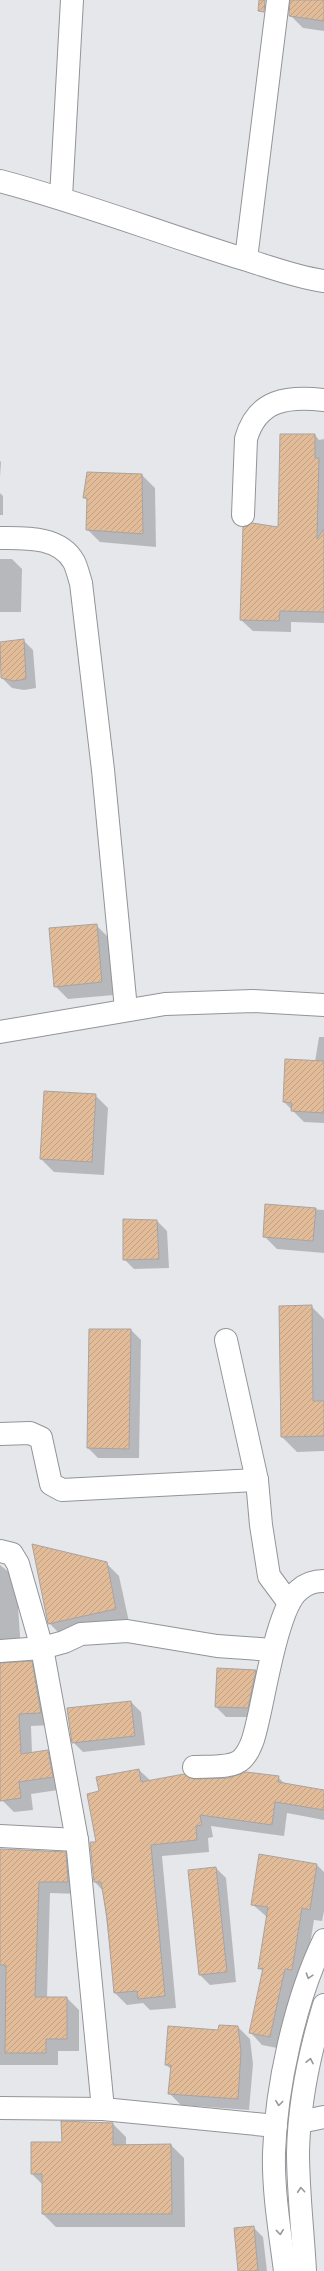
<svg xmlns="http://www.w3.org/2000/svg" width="324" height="2271" viewBox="0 0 324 2271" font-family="'Open Sans',sans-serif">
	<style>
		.shadow { fill: #0003 }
		.building { fill: url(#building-hatch); stroke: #a8a4a2 }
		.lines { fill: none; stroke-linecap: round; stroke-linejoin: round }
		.street-casing { stroke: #929598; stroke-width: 24 }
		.secondary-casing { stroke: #929598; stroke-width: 24 }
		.primary-casing { stroke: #929598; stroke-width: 24 }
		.street { stroke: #fff; stroke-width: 22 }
		.secondary { stroke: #fff; stroke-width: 22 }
		.primary { stroke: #fff; stroke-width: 22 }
		.oneway { stroke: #989898 }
	</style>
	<defs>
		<pattern id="building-hatch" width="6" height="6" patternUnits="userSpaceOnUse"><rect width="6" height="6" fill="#e2bb99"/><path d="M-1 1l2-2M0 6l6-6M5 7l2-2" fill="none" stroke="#c1a083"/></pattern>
	</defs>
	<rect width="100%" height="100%" fill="#e5e7eb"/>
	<g class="shadow">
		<path d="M293 0H324V31L303 28 291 16Z"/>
		<path d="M315 435 319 440 324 439V623L291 622V632L253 631 241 620Z"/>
		<path d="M0 461 1 462 0 477Z"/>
		<path d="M142 475 155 488 156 547 100 542 87 529 88 501 84 497Z"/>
		<path d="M0 493 3 496V515H0Z"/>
		<path d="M0 559H12L22 569 21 612H0Z"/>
		<path d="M23 640 33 650 36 688 24 690 12 688 2 678 0 653V643Z"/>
		<path d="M96 925 109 938 114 995 68 999 55 986Z"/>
		<path d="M319 1037H324V1123L304 1122 284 1102 315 1062Z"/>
		<path d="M95 1095 108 1108 104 1175 54 1172 41 1159Z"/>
		<path d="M266 1206 324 1210V1253L277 1249 264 1236Z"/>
		<path d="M157 1221 167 1231 169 1268 134 1269 124 1259Z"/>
		<path d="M311 1306 324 1319V1451L297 1452 282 1437Z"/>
		<path d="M131 1330 141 1340 139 1458H98L88 1448Z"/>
		<path d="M106 1563 119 1576 129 1622 62 1636 49 1623Z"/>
		<path d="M0 1565 16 1578 21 1650 1 1658 0 1662Z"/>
		<path d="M31 1662 44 1675 53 1725 31 1726 32 1753 48 1751 60 1764 65 1789 31 1794 33 1810 14 1812 2 1800 0 1787V1663Z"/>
		<path d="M256 1671 265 1680 258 1717H226L216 1707Z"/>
		<path d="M131 1702 141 1712 145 1745 83 1752 73 1742Z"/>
		<path d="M139 1770 151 1781 278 1777 285 1784 324 1791V1820L287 1813 284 1836 211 1826 213 1837 208 1838 209 1852 162 1856 176 2008 150 2010 143 2003 127 2005 115 1993 103 1891 95 1882 100 1792 97 1778Z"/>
		<path d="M0 1850 65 1853 77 1865 80 1894 50 1893 47 1998H67L79 2010V2051H58V2065H0Z"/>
		<path d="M317 1865 324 1872V1911L322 1921 314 1920 304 1982 282 2049 262 2045 250 2032 263 1972 259 1968 267 1917 252 1904Z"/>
		<path d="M216 1868 226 1878 236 1982 210 1985 200 1975Z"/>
		<path d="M238 2027 250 2039 253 2064 249 2110 181 2105 169 2093 171 2069 166 2065Z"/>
		<path d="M62 2122 113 2124 126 2137V2146L171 2145 184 2158 185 2227H56L43 2214V2185L32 2174V2143H63Z"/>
		<path d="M253 2227 263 2237 267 2271H239Z"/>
	</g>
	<g class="building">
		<path d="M259 0H265L264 12 258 11Z"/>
		<path d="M290 0H324V21L289 16Z"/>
		<path d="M280 434H315V458H319L317 539 324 529V612L280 611 279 621 240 620 243 527 252 523 278 527Z"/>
		<path d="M87 472 142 474 143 534 86 530 87 498H83Z"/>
		<path d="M24 639 26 679 14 681 1 678 0 642Z"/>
		<path d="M97 924 102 982 54 987 49 928Z"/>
		<path d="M285 1059 324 1061V1113L291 1111 292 1103 283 1102Z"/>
		<path d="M44 1091 96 1094 92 1162 40 1159Z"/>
		<path d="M265 1204 316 1208 313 1241 263 1237Z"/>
		<path d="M123 1219 157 1220 159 1259 123 1260Z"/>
		<path d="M312 1305 313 1401H324V1436L281 1437 279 1306Z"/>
		<path d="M89 1329H131L129 1449 87 1448Z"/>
		<path d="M32 1544 107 1562 116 1609 48 1624Z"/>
		<path d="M32 1661 41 1713 19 1714 21 1754 48 1750 53 1777 19 1782 21 1798 0 1801V1663Z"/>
		<path d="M217 1668 256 1670 248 1708 215 1707Z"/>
		<path d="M131 1701 135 1736 72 1743 67 1708Z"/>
		<path d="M139 1769 141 1782 184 1774 194 1779 228 1778 246 1772 279 1776 278 1782 324 1790V1810L275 1802 272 1825 200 1815 202 1825 196 1826 197 1840 151 1845 165 1996 138 1999 137 1991 114 1993 107 1918 101 1882H94L90 1842H96L87 1794 99 1791 96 1777Z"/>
		<path d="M0 1849 66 1852 68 1882H39L35 1997H67V2039H46V2053H5L6 1965H0Z"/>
		<path d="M259 1854 317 1864 310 1910 302 1908 292 1970 285 1969 270 2037 249 2033 263 1968 258 1969 268 1907 251 1905Z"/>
		<path d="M216 1867 227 1972 199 1975 188 1870Z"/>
		<path d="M219 2025 238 2026 241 2052 238 2099 168 2094 171 2065H165L168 2026 218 2030Z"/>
		<path d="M61 2121 113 2123V2145L171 2144 172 2214H42V2174H31V2142H62Z"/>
		<path d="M254 2226 258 2271H238L234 2228Z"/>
	</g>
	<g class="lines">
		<g class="street-casing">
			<g id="street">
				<path d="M0 181C80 202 157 232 237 257 265 265 294 277 324 281"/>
				<path d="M61 197 72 0"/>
				<path d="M246 259 278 0"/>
				<path d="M243 515 246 439C257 399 288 396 324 400"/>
				<path d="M0 538C25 538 60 536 74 562 77 568 79 577 81 583L103 770 126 1009"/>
				<path d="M226 1340 257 1480 261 1525 269 1576 289 1603"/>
				<path d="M0 1434 30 1433 41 1438 51 1484 62 1490 257 1480"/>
				<path d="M0 1551 12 1554 18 1564 42 1648 77 1840 103 2109"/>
				<path d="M0 1651 42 1648 64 1642 81 1634 127 1631 217 1646 273 1650"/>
				<path d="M194 1767C208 1766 232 1769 242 1759 252 1749 255 1733 258 1720 265 1692 278 1606 299 1590 307 1583 314 1581 324 1581"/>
				<path d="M0 1836 77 1840"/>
				<path d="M0 2108 103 2109 276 2126"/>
				<path d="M300 2122 324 2117"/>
			</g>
		</g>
		<g class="secondary-casing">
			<path id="secondary" d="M0 1032 165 1004 253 1001 324 1005"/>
		</g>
		<g class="primary-casing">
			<g id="primary">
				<path d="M285 2271C280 2232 273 2192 274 2153 276 2087 295 2000 324 1940"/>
				<path d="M305 2271C303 2232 298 2192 298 2152 299 2104 310 2051 324 2005"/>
			</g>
		</g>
		<use href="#street" class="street"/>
		<use href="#secondary" class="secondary"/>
		<use href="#primary" class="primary"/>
	</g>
	<defs><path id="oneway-chevron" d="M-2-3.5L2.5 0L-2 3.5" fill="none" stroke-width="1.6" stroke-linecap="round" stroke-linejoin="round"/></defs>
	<g class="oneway">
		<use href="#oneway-chevron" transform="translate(309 1976) rotate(108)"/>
		<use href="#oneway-chevron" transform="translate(310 2061) rotate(-78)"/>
		<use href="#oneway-chevron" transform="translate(279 2103) rotate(97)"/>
		<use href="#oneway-chevron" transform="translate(301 2190) rotate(-94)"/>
		<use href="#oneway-chevron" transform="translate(280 2232) rotate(84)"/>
	</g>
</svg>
